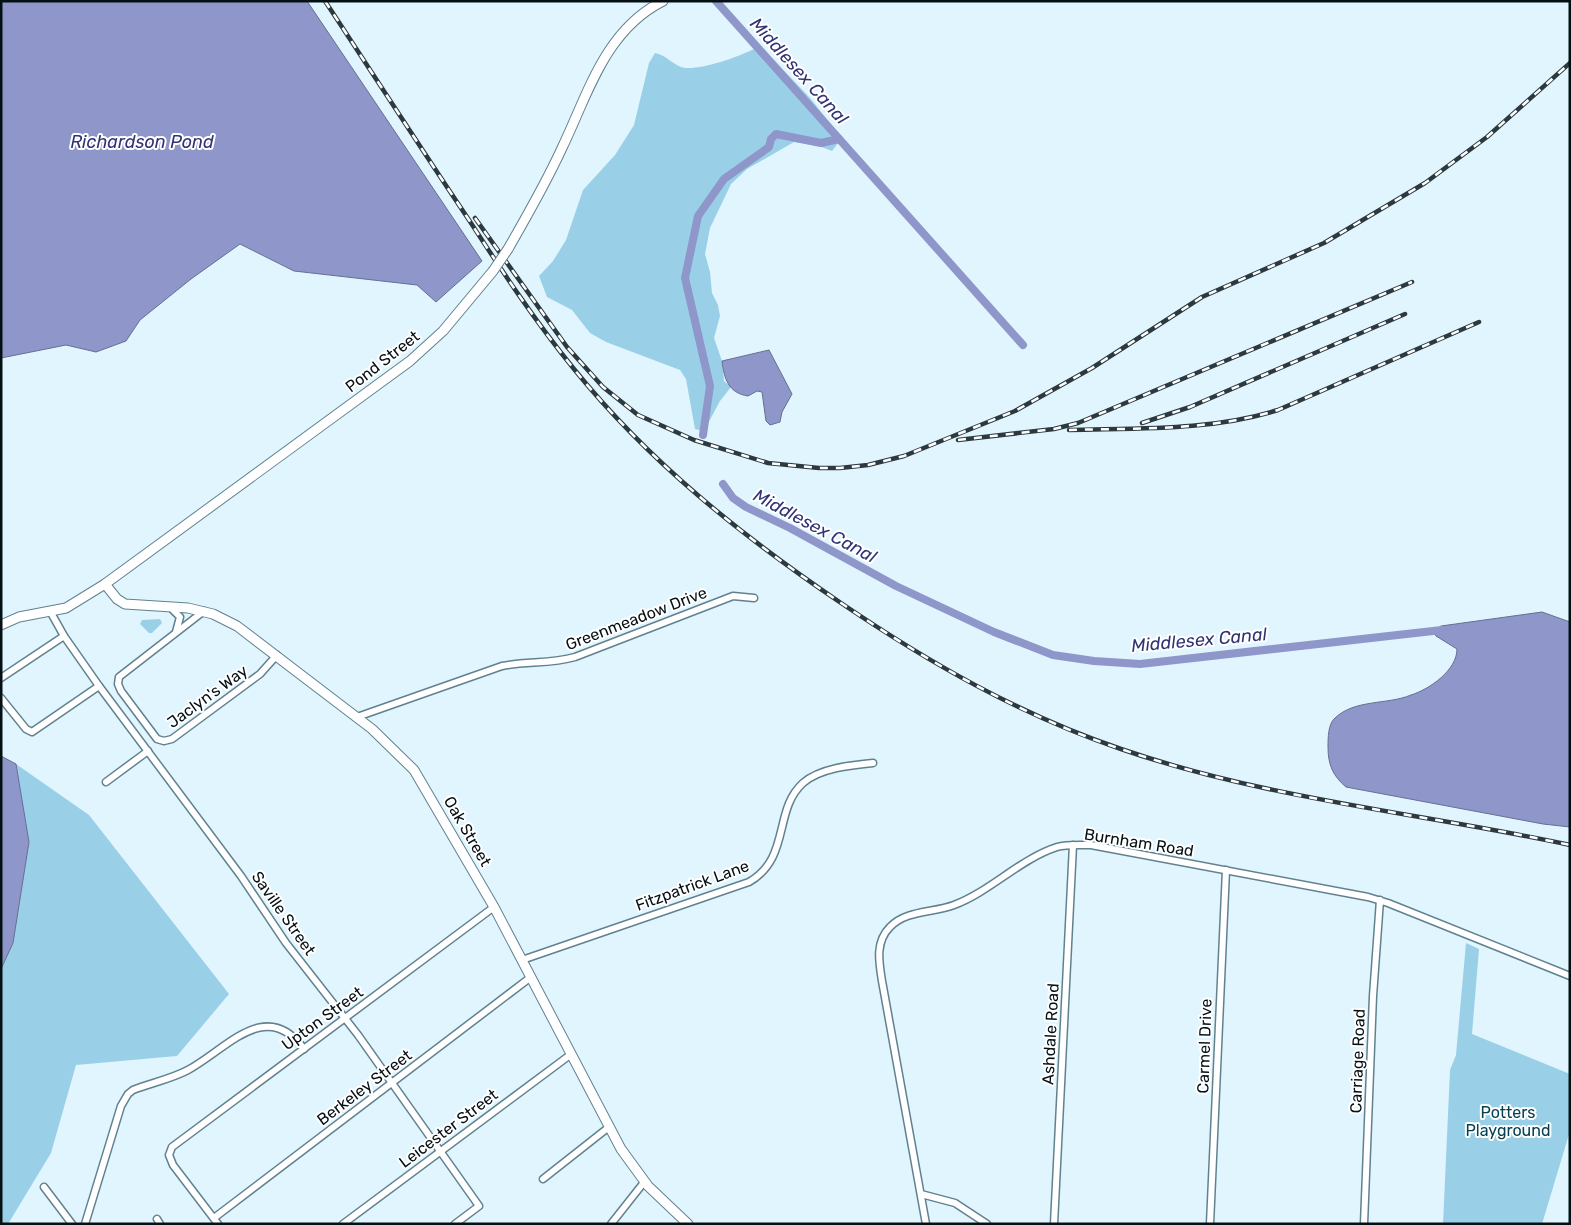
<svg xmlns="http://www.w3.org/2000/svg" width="1571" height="1225" viewBox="0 0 1571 1225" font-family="Rubik,sans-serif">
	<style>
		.green { fill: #9ad0e7 }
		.water { fill: #8f96c9; stroke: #666e93 }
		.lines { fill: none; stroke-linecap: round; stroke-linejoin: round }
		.canal { stroke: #8f96c9; stroke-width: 8 }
		.street-casing { stroke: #61818f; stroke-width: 9 }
		.secondary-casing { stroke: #61818f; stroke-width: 11 }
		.street { stroke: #fff; stroke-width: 6 }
		.secondary { stroke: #fff; stroke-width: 9 }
		.rail-casing { stroke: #2c393e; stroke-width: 4.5 }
		.rail { stroke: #fff; stroke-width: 2.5; stroke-dasharray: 8; stroke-linecap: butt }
		.secondary-bridge-casing { stroke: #61818f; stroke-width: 11; stroke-linecap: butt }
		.secondary-bridge { stroke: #fff; stroke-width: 9 }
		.labels { text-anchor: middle; stroke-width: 4; stroke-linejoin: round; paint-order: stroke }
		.street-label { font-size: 16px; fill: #051015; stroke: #fff }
		.park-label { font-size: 16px; fill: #054053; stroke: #fff }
		.water-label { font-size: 18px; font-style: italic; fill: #323373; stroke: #fff }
	</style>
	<rect width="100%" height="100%" fill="#e0f5fe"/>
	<g class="green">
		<path d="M754 49 766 53 775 61 810 98 842 138 832 151 819 146 794 142 747 169 731 184 710 228 705 254 710 272 712 293 718 305 720 316 714 338 722 361 724 381 731 387 720 401 704 431 695 429 686 379 680 370 606 342 590 333 572 310 547 297 539 276 553 261 566 240 583 190 615 155 634 125 649 63 655 53C667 55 674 67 686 68 704 69 738 57 754 49Z"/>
		<path d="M160 619 162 623 152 633H149L140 624 142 620Z"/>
		<path d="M16 764 89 815 229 994 177 1056 76 1065 51 1153 8 1224H1V969L13 943 29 842Z"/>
		<path d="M1466 943 1479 949 1472 1034 1570 1074V1131L1542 1224H1443L1450 1070 1456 1055Z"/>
	</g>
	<g class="water">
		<path d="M1 1H307L482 261 436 302 417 285 294 271 240 244 191 279 140 320 126 341 96 352 66 345 1 358Z"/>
		<path d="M769 350 792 394 782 412 780 422 770 425 766 421 762 392 757 391 748 396C728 393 724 378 722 361Z"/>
		<path d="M1542 612 1570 622V827L1543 824 1346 787C1333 776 1328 765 1328 747 1328 738 1328 724 1335 718 1355 699 1387 705 1411 695 1430 689 1457 670 1457 649L1436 636 1433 631 1441 626Z"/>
		<path d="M1 756 16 764 29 842 13 943 1 969Z"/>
	</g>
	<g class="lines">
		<g class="canal">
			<path d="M716 1 1023 345"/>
			<path d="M703 435 710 386 685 278 698 216 724 179 769 147 771 139 776 134 821 143 839 139"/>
			<path d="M723 484 733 498 746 507 790 528 896 586 994 632 1053 655 1094 661 1140 664 1442 630"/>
		</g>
		<g class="street-casing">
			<g id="street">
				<path d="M170 607 180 617 176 632"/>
				<path d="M50 611 64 636 99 686 241 876 286 943 358 1035 479 1206 455 1224"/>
				<path d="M204 611 119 677 118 684 121 691 157 739 164 741 172 739 260 674 277 655"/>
				<path d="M1 678 64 636"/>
				<path d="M1 698 26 729 32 732 99 686"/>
				<path d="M357 717 502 666C526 661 551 664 575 657L733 596 754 598"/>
				<path d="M106 782 148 751"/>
				<path d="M522 960 749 882C791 858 773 810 803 783 820 768 852 765 873 763"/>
				<path d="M543 1179 609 1127"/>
				<path d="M44 1187 72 1224"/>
				<path d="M921 1194 955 1203 987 1224"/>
				<path d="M214 1218 531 977"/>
				<path d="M157 1219 160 1224"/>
				<path d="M85 1224 121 1106 128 1094 133 1090C151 1083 171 1079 188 1070 227 1049 266 997 304 1049"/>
				<path d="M218 1224 173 1165 169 1155 172 1147 494 907"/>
				<path d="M343 1224 570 1055"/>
				<path d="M611 1224 645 1181"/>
				<path d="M926 1224 882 981C879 962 875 942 890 927 906 910 933 913 954 905 991 891 1020 859 1057 847 1067 844 1080 845 1091 845L1368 897 1388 903 1570 976"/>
				<path d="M1054 1224 1073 845"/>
				<path d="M1210 1224 1226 870"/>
				<path d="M1364 1224 1373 996 1380 900"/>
			</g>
		</g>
		<g class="secondary-casing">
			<g id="secondary">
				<path d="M508 249C527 216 546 183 562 148 588 94 605 30 663 1"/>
				<path d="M105 584 117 599 125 604 188 608 213 614 237 626 372 729 414 770 494 907 621 1149 648 1186 688 1224"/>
				<path d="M1 625 19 617 66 608 105 584 410 361 443 331 493 271"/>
			</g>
		</g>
		<use href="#street" class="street"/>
		<use href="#secondary" class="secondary"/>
		<g class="rail-casing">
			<g id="rail">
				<path d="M325 1C373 74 420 147 469 220 502 271 535 321 574 369 649 462 742 536 841 603 928 662 1020 715 1121 749 1266 799 1420 813 1570 845"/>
				<path d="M475 218 567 347 603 387 638 415 694 440 768 463 819 468H840L868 465 904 456 1015 411 1092 368 1202 297 1324 243 1425 183 1487 137 1570 63"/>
				<path d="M1142 423 1190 407 1405 314"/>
				<path d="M1069 430C1138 428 1211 431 1278 410L1479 322"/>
				<path d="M958 440 1054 429 1078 423 1412 282"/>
			</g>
		</g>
		<use href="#rail" class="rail"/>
		<g class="secondary-bridge-casing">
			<path id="secondary-bridge" d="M493 271 508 249"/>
		</g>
		<use href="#secondary-bridge" class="secondary-bridge"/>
	</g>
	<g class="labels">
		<g class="street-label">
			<text transform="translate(382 361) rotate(-38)" y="6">Pond Street</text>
			<text transform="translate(636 618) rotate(-21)" y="6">Greenmeadow Drive</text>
			<text transform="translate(207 696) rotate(-36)" y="6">Jaclyn's Way</text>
			<text transform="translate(468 831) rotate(60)" y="6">Oak Street</text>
			<text transform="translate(1139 842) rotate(9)" y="6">Burnham Road</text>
			<text transform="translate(692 885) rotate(-20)" y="6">Fitzpatrick Lane</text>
			<text transform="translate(284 913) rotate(55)" y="6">Saville Street</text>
			<text transform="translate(322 1018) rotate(-36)" y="6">Upton Street</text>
			<text transform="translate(1050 1034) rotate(-87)" y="6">Ashdale Road</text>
			<text transform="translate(1204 1046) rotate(-88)" y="6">Carmel Drive</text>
			<text transform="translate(1357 1061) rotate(-88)" y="6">Carriage Road</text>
			<text transform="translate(364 1087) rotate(-37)" y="6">Berkeley Street</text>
			<text transform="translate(448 1128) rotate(-37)" y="6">Leicester Street</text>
		</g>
		<g class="park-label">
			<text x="1508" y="1118">Potters<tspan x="1508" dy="18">Playground</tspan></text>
		</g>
		<g class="water-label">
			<text transform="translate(799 71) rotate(48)" y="6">Middlesex Canal</text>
			<text x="142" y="148">Richardson Pond</text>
			<text transform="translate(815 526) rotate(28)" y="6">Middlesex Canal</text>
			<text transform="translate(1199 640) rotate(-5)" y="6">Middlesex Canal</text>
		</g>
	</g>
	<rect width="1571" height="1225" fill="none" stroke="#051015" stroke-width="5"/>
</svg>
